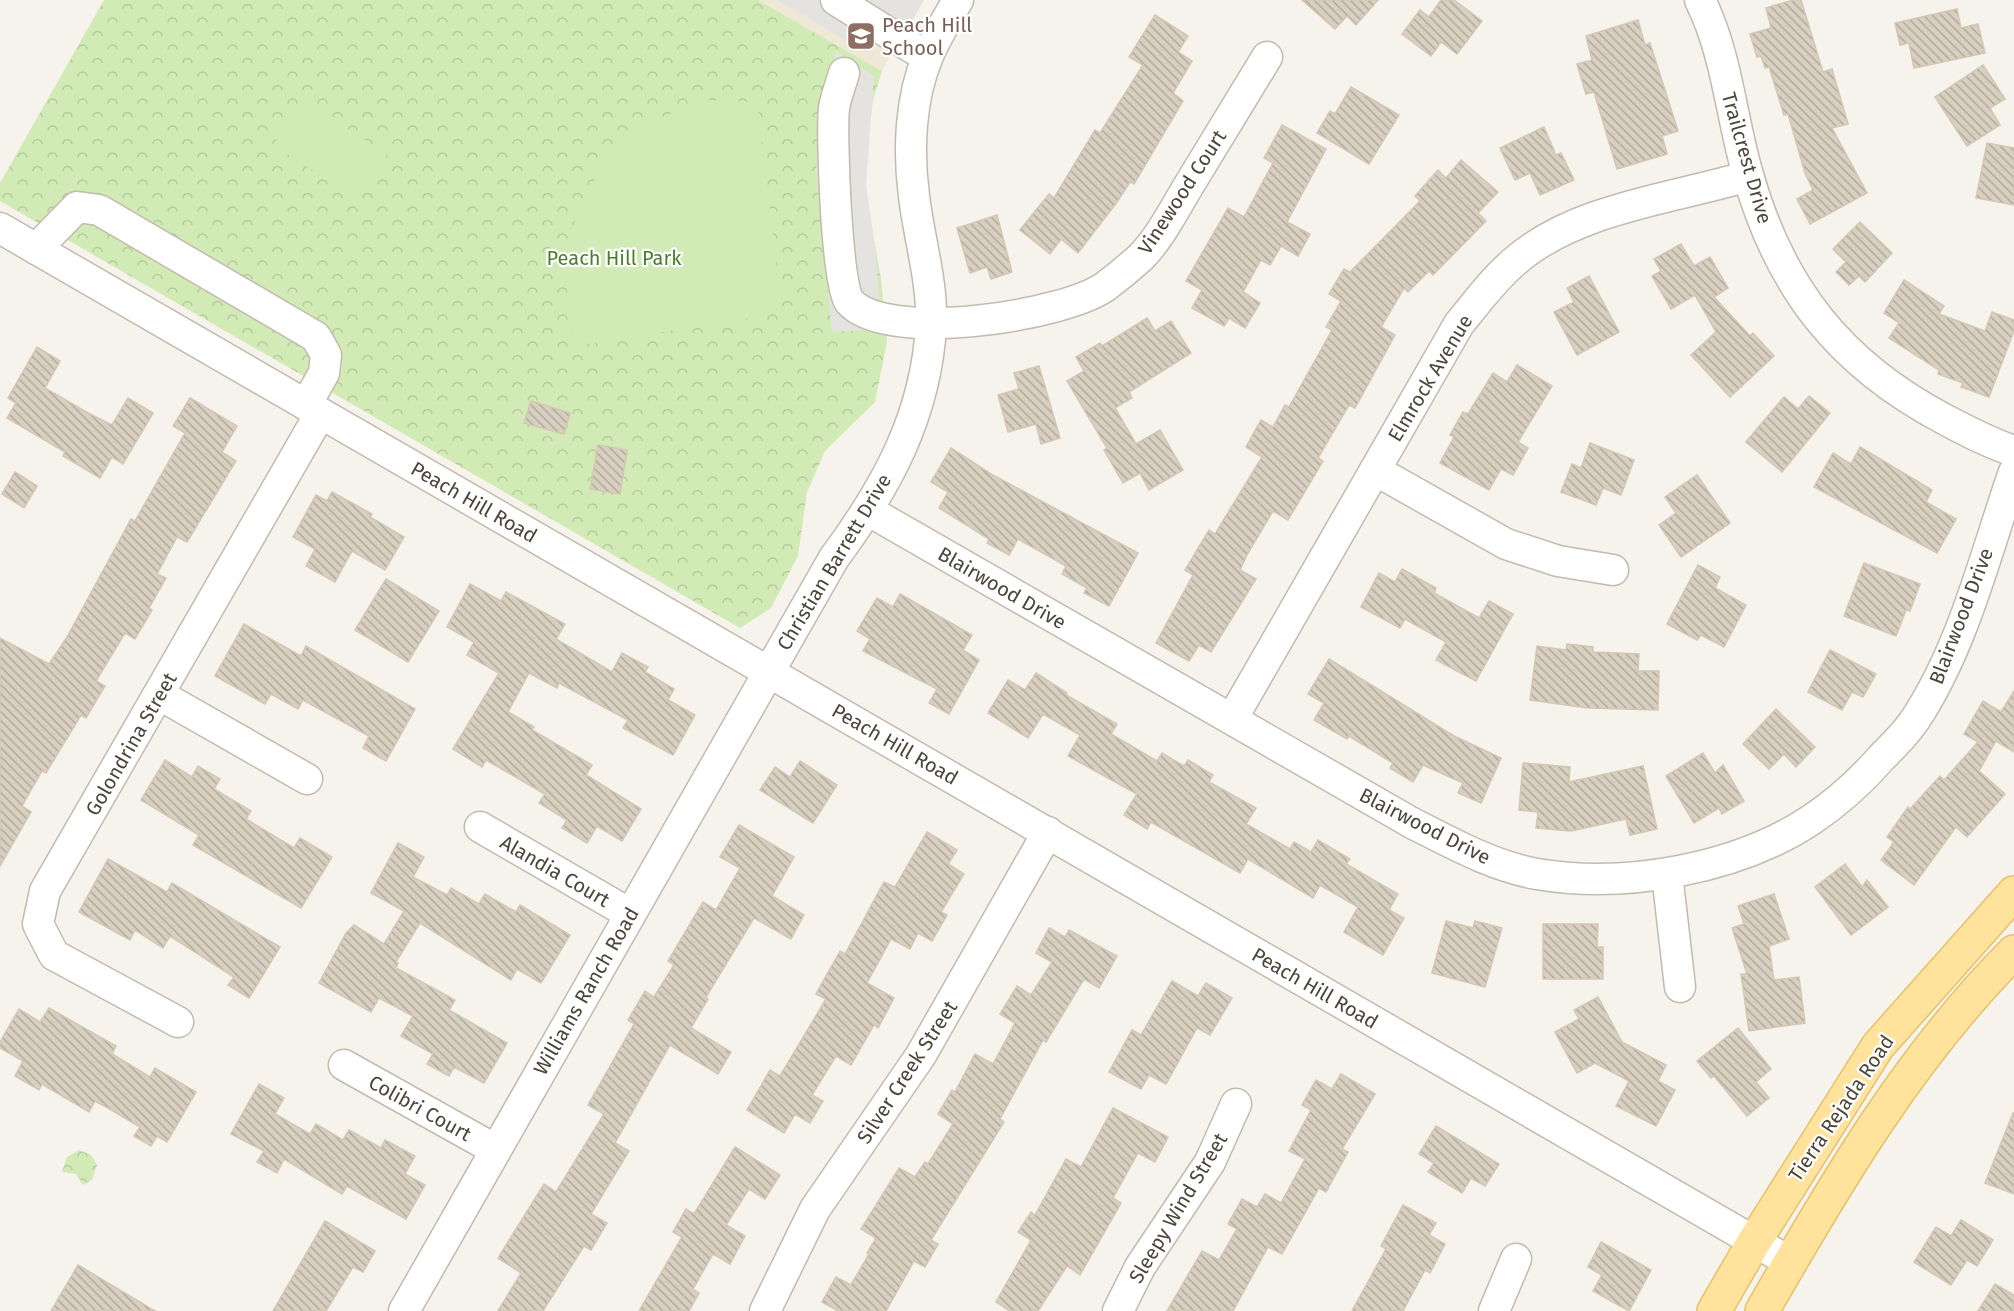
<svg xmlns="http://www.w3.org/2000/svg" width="2014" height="1311" viewBox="0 0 2014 1311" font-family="'Fira Sans',sans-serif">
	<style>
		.education { fill: #efe8d6 }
		.forest { fill: url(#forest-crowns) }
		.pitch { fill: #d2eab5 }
		.parking { fill: #e5e3e0 }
		.building { fill: url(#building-back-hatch); stroke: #d3c7b4; stroke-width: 1.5 }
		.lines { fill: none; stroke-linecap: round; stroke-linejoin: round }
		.minor-casing { stroke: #c2bbae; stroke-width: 33 }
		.major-casing { stroke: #e6c16a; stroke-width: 36 }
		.minor { stroke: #fff; stroke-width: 30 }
		.major { stroke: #ffe39c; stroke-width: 33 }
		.labels { text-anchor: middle; stroke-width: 4.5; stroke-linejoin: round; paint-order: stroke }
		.education-label { font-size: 20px; fill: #785e54; stroke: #fff; text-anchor: start }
		.street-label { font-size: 20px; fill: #4b4439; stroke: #fff }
		.park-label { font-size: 20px; fill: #4a7f2a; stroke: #fff }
	</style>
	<defs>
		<pattern id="forest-crowns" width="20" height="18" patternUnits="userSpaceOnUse" patternTransform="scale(1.5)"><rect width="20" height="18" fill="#d2eab5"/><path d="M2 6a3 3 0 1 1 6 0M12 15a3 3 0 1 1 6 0" fill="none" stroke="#b6ca9c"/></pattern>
		<pattern id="building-back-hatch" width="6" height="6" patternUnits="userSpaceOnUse" patternTransform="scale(1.5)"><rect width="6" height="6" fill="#d8cfc1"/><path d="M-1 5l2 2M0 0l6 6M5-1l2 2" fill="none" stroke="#b1aa9e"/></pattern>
	</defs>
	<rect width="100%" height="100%" fill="#f6f3ec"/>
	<path class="education" d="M758 0H921L882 71Z"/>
	<g class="forest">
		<path d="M104 0H758L882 71 873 100 866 156V195L881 279 887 342 875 402 825 451 807 492 798 556 771 608 740 628 0 201V183Z"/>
		<path d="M79 1150 91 1155 97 1165 92 1180 83 1185 76 1174 62 1172 67 1157Z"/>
	</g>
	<g class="pitch">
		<path d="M302 100 387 154 358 199 273 145Z"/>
		<path d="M706 100 757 102 780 296 762 316 575 346C562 279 560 237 596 177 601 168 606 157 613 149 634 125 677 111 706 100Z"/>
	</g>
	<g class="parking">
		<path d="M777 0H924L897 48 876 40 866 52Z"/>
		<path d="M836 51 874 76 866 185 876 254 881 329 832 332 816 169Z"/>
	</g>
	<g class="building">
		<path d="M1302 0H1378L1356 25 1347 16 1335 29Z"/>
		<path d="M1441 0H1454L1482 21 1457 54 1441 42 1431 56 1402 34 1420 10 1429 17Z"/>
		<path d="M1793 0H1801L1823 72 1832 69 1848 124 1832 128 1867 193 1810 224 1797 199 1813 190 1805 173 1788 114 1784 115 1769 67 1765 68 1761 56 1757 57 1750 34 1771 28 1766 8Z"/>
		<path d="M1957 9 1961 28 1978 24 1985 53 1914 68 1909 43 1900 45 1895 23Z"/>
		<path d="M1155 15 1188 36 1178 52 1192 61 1173 93 1183 101 1134 184 1130 182 1117 202 1078 253 1061 239 1050 254 1020 230 1049 194 1054 198 1095 130 1100 133 1143 65 1129 57Z"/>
		<path d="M1638 20 1645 45 1650 43 1678 131 1662 136 1667 154 1617 169 1594 92 1586 94 1577 64 1592 60 1586 36Z"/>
		<path d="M1983 65 2005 99 1990 108 2000 125 1967 146 1935 97Z"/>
		<path d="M1351 87 1399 115 1369 164 1317 133 1330 111 1335 114Z"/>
		<path d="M1282 125 1326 149 1287 222 1310 234 1298 256 1281 246 1270 265 1261 260 1243 292 1260 303 1245 328 1229 318 1224 326 1192 308 1202 290 1186 281 1228 208 1244 217 1273 163 1264 158Z"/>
		<path d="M1544 127 1556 155 1561 153 1574 180 1540 195 1530 173 1515 180 1500 148Z"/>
		<path d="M1987 143 2014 148V205L1976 198Z"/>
		<path d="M1461 160 1498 192 1478 213 1486 221 1433 275 1429 271 1408 292 1404 288 1381 327 1395 335 1355 408 1349 405 1318 458 1323 461 1288 520 1273 511 1248 553 1240 570 1256 579 1211 652 1199 645 1189 661 1156 643 1193 575 1185 570 1209 530 1215 534 1262 457 1246 447 1261 420 1273 427 1285 405 1289 407 1332 330 1326 327 1341 301 1329 294 1344 269 1350 272 1420 201 1415 196 1438 170 1446 178Z"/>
		<path d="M997 215 1012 272 991 279 987 267 970 273 957 228Z"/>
		<path d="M1860 222 1892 253 1865 282 1859 276 1849 285 1836 272 1846 262 1833 249Z"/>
		<path d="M1681 244 1694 266 1710 257 1728 288 1714 297 1750 336 1753 333 1774 356 1730 397 1691 355 1716 332 1695 295 1671 309 1652 276 1661 271 1654 259Z"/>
		<path d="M1589 276 1619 332 1577 355 1554 312 1574 302 1567 288Z"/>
		<path d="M1904 280 1944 306 1939 314 1985 331 1992 312 2014 320V331L1989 397 1961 387 1963 383 1938 374 1939 370 1889 338 1899 323 1884 313Z"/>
		<path d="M1147 318 1155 331 1171 321 1191 353 1129 392 1132 398 1115 408 1136 444 1160 430 1183 470 1149 490 1140 473 1123 483 1104 450 1107 448 1067 381 1084 371 1076 357 1100 343 1102 346Z"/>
		<path d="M37 347 60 361 45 388 88 413 112 425 128 398 153 413 123 464 112 457 100 478 63 456 65 452 7 418 16 403 8 398Z"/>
		<path d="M1517 365 1552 386 1518 442 1528 448 1513 475 1501 469 1489 490 1440 463 1454 437 1450 435 1463 412 1468 414 1493 373 1507 382Z"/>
		<path d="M1039 366 1060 438 1041 444 1036 424 1008 432 998 395 1019 389 1014 373Z"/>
		<path d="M1809 396 1830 413 1782 472 1746 442 1784 397 1798 409Z"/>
		<path d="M190 398 237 426 222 452 236 461 187 542 177 537 157 574 166 578 149 608 152 610 135 639 125 633 96 681 105 686 86 718 81 715 46 773 42 771 22 806 31 812 0 866V638L49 664 67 637 131 519 135 521 185 433 173 426Z"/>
		<path d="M531 401 570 413 564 434 524 423Z"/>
		<path d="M1590 443 1634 460 1621 495 1603 488 1596 505 1561 492 1572 464 1581 468Z"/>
		<path d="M598 445 627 450 620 494 590 489Z"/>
		<path d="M1860 447 1932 490 1926 502 1956 519 1937 553 1814 487 1833 453 1851 464Z"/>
		<path d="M951 448 991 474 1138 553 1109 606 1084 593 1087 588 1062 574 1066 566 1018 539 1009 555 987 543 989 539 939 508 948 492 931 482Z"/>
		<path d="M15 472 37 486 24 508 2 494Z"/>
		<path d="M1697 475 1730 523 1681 557 1659 525 1676 513 1665 497Z"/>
		<path d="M332 492 372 514 370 517 404 537 385 570 352 551 335 582 306 566 315 549 293 537 316 495 327 501Z"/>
		<path d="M1864 563 1920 584 1910 611 1906 610 1896 636 1844 616Z"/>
		<path d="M1698 565 1720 577 1715 588 1746 605 1724 647 1701 635 1697 640 1667 624Z"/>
		<path d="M1402 569 1436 588 1434 593 1479 618 1489 601 1513 614 1476 681 1436 660 1446 642 1405 619 1400 628 1361 607 1379 573 1395 582Z"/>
		<path d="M386 579 439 611 408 662 355 630Z"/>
		<path d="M470 584 501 601 506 592 565 624 556 639 612 672 622 653 648 667 645 672 674 689 668 700 695 715 673 755 623 728 628 720 559 683 557 688 529 673 508 712 534 727 532 730 592 765 586 775 641 809 622 841 597 826 587 843 562 828 567 820 539 803 545 794 486 760 482 767 453 749 499 673 467 655 474 642 447 627Z"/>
		<path d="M900 594 972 635 963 650 979 660 949 714 929 703 937 689 863 651 870 639 857 631 877 598 893 607Z"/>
		<path d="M244 624 301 656 306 646 415 709 386 761 363 748 369 736 303 700 298 709 271 694 265 704 215 676Z"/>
		<path d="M1567 644 1593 647V652L1639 654 1638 671H1659L1658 710 1588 708 1530 700 1537 646 1566 650Z"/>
		<path d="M1830 650 1876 674 1863 697 1852 692 1842 710 1808 692Z"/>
		<path d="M1329 659 1454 736 1501 758 1481 803 1458 793 1463 783 1423 765 1413 782 1390 768 1393 763 1349 736 1347 739 1314 720 1324 703 1308 694Z"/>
		<path d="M1036 673 1067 693 1066 695 1117 724 1111 734 1157 761 1162 753 1184 766 1188 760 1213 775 1209 782 1256 808 1246 824 1290 849 1294 842 1311 852 1318 840 1350 859 1346 864 1398 894 1389 910 1404 918 1383 955 1344 932 1358 907 1320 885 1313 898 1248 859 1240 873 1151 822 1147 829 1124 815 1137 794 1068 756 1080 735 1043 714 1028 738 988 713 1008 680 1025 690Z"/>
		<path d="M2014 691V752L1996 741 1979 771 2005 794 1967 837 1956 827 1914 885 1881 860 1894 842 1887 837 1908 807 1910 809 1940 776 1944 780 1978 742 1964 734 1983 701 2001 712Z"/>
		<path d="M1776 709 1815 747 1796 767 1784 754 1769 769 1743 744Z"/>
		<path d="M1703 753 1715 773 1723 765 1744 801 1722 814 1719 808 1694 823 1666 776Z"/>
		<path d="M165 760 192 777 198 766 220 779 214 789 251 811 246 819 294 848 300 838 332 857 301 908 193 845 199 835 141 800Z"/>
		<path d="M800 761 837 785 813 823 760 790 775 767 790 777Z"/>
		<path d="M1523 763 1570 767 1569 782 1643 766 1657 829 1630 835 1626 819 1571 831 1536 828 1538 812 1519 810Z"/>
		<path d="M739 825 794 857 772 896 804 915 791 939 754 918 706 997 708 999 691 1028 731 1052 718 1074 670 1045 615 1143 629 1151 591 1214 607 1223 591 1250 584 1246 543 1311H498L521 1273 498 1258 544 1184 556 1192 604 1114 588 1105 634 1024 628 1020 645 991 654 997 674 965 668 961 703 902 716 910 740 868 720 857Z"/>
		<path d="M927 832 957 850 948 864 964 874 941 912 947 915 932 941 918 933 910 949 891 939 867 983 894 998 878 1028 874 1025 851 1065 836 1056 812 1095 823 1101 810 1123 795 1114 784 1133 747 1110 770 1070 780 1076 826 999 816 994 840 951 845 954 884 882 895 887Z"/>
		<path d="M398 843 424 857 413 877 447 895 451 888 479 904 485 894 516 912 520 905 570 935 541 983 517 969 511 980 420 923 396 962 398 963 396 968 455 1000 449 1010 507 1043 484 1083 454 1067 449 1076 427 1064 433 1054 401 1036 413 1016 379 998 371 1012 319 983 346 933 354 925 384 944 404 911 371 893Z"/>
		<path d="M108 859 167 892 172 883 280 947 249 998 228 985 234 977 170 936 163 948 135 930 130 940 79 912Z"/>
		<path d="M1845 864 1862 887 1867 880 1888 907 1851 935 1815 887Z"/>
		<path d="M1774 894 1789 939 1769 946 1774 980 1799 977 1805 1023 1749 1031 1741 974H1747L1732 928 1744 924 1738 906Z"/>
		<path d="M1446 921 1473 928 1475 921 1502 928 1485 987 1432 973Z"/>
		<path d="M1543 924H1598L1597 947H1603V979H1543Z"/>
		<path d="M1049 928 1065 937 1069 930 1117 956 1099 988 1084 979 1046 1042 1043 1040 1000 1119 1004 1122 931 1240 938 1244 925 1267 914 1261 886 1311H838L822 1302 836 1277 851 1285 869 1254 867 1253 876 1238 861 1229 899 1168 915 1177 925 1162 928 1164 953 1124 938 1114 952 1090 955 1092 975 1054 993 1064 1015 1023 1000 1014 1017 986 1031 995 1052 962 1036 953Z"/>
		<path d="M1172 981 1198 996 1206 983 1232 998 1210 1035 1197 1028 1166 1084 1149 1075 1141 1089 1109 1072 1132 1030 1141 1035Z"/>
		<path d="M1598 997 1622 1042 1666 1065 1658 1081 1675 1090 1656 1126 1616 1106 1629 1081 1595 1063 1577 1073 1555 1032 1579 1019 1574 1010Z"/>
		<path d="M49 1008 116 1046 112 1054 150 1077 155 1068 196 1092 167 1142 157 1136 151 1146 134 1136 140 1127 108 1108 95 1101 89 1112 42 1084 39 1090 15 1076 23 1061 0 1048V1042L19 1009 40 1022Z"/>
		<path d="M1738 1028 1771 1069 1756 1082 1769 1098 1747 1116 1714 1076 1711 1078 1697 1061Z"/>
		<path d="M1341 1074 1375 1094 1342 1149 1348 1152 1326 1192 1319 1188 1282 1254 1268 1247 1233 1311H1167L1202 1251 1219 1260 1237 1229 1228 1224 1242 1199 1257 1207 1265 1194 1281 1203 1305 1159 1289 1151 1311 1110 1302 1105 1316 1080 1332 1089Z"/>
		<path d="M259 1084 284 1098 275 1114 310 1134 316 1124 343 1140 349 1130 381 1148 385 1140 415 1156 405 1174 425 1185 406 1219 347 1186 342 1194 284 1159 277 1173 257 1162 264 1151 231 1134Z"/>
		<path d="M1113 1108 1168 1137 1155 1162 1138 1153 1113 1198 1121 1203 1080 1275 1067 1266 1038 1311H1010L996 1302 1031 1240 1018 1232 1031 1212 1035 1215 1066 1159 1081 1167Z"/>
		<path d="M2013 1113H2014V1194L1985 1183Z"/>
		<path d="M1436 1126 1499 1164 1485 1186 1471 1178 1462 1193 1428 1172 1434 1163 1419 1154Z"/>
		<path d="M735 1147 780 1175 765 1199 749 1189 726 1225 745 1236 730 1264 713 1254 693 1289 699 1293 689 1311H639L682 1237 673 1232 686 1209 694 1214Z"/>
		<path d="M1403 1205 1436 1223 1429 1235 1445 1244 1430 1273 1425 1270 1403 1311H1352L1386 1249 1381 1246Z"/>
		<path d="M1961 1220 1993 1240 1977 1266 1967 1260 1951 1285 1914 1262 1936 1227 1951 1236Z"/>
		<path d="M325 1221 375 1251 363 1272 353 1267 326 1311H273Z"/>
		<path d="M1601 1242 1651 1270 1629 1311 1593 1291 1602 1275 1588 1267Z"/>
		<path d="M78 1265 155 1311H51Z"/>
		<path d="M1995 1284 2014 1295V1311H1978Z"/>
	</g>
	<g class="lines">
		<g class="minor-casing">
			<g id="minor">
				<path d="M836 0 927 57"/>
				<path d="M1700 0C1727 54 1731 117 1748 175 1780 288 1840 364 1944 419 1967 431 1989 443 2014 451"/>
				<path d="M844 73C841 84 836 96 834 108 831 133 837 287 849 301 885 344 1065 316 1106 286 1118 277 1130 267 1141 257 1160 238 1175 208 1189 185 1215 143 1241 100 1267 57"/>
				<path d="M0 228 1790 1262"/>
				<path d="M36 249 77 207 99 210 316 337 326 355 324 373 306 405"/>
				<path d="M1375 470 1506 544 1558 561 1613 570"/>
				<path d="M869 511 1412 823C1452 843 1492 866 1537 874 1625 889 1737 869 1811 820 1838 802 1861 781 1882 757 1896 743 1910 729 1920 712 1965 640 1986 552 2014 472"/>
				<path d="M160 695 307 779"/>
				<path d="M1232 719 1459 324C1477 302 1493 280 1514 262 1575 208 1672 199 1748 176"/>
				<path d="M480 827 630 914"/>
				<path d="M1667 874 1680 987"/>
				<path d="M178 1022 54 955 38 924 45 891 320 414"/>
				<path d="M344 1065 496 1150"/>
				<path d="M404 1311 834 558C886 488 926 416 931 326 933 282 919 239 914 196 908 151 910 98 928 56 936 37 948 18 958 0"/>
				<path d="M765 1311 815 1209 921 1055 1048 832"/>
				<path d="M1118 1311 1140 1267 1210 1162 1236 1104"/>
				<path d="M1494 1311 1516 1259"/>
			</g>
		</g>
		<g class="major-casing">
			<g id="major">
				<path d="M1714 1311 1754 1242 1878 1046 2014 893"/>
				<path d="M1762 1311C1835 1184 1910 1056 2014 952"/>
			</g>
		</g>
		<use href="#minor" class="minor"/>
		<use href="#major" class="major"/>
	</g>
	<defs>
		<g id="school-square" transform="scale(1.5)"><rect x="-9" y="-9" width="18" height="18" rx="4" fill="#8d6e63" stroke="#fff"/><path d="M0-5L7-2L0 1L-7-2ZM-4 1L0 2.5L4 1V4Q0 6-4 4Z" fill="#fff"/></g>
	</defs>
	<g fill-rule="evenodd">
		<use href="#school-square" x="861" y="36"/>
	</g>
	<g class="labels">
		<g class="education-label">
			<text x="882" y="32">Peach Hill<tspan x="882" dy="23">School</tspan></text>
		</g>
		<g class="street-label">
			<text transform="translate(1747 158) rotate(74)" y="7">Trailcrest Drive</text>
			<text transform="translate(1182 192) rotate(-57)" y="7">Vinewood Court</text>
			<text transform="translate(1430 378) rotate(-59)" y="7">Elmrock Avenue</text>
			<text transform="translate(474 502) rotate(30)" y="7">Peach Hill Road</text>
			<text transform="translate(834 562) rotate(-59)" y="7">Christian Barrett Drive</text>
			<text transform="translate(1002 588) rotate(30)" y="7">Blairwood Drive</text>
			<text transform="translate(1961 616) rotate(-69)" y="7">Blairwood Drive</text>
			<text transform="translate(131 744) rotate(-60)" y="7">Golondrina Street</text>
			<text transform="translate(895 744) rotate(30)" y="7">Peach Hill Road</text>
			<text transform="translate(1425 826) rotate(27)" y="7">Blairwood Drive</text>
			<text transform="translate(555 871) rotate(30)" y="7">Alandia Court</text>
			<text transform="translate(1315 988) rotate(30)" y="7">Peach Hill Road</text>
			<text transform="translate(586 991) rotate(-60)" y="7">Williams Ranch Road</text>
			<text transform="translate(907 1072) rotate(-57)" y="7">Silver Creek Street</text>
			<text transform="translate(420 1108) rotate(29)" y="7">Colibri Court</text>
			<text transform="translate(1841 1108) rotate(-56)" y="7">Tierra Rejada Road</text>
			<text transform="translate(1178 1208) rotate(-59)" y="7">Sleepy Wind Street</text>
		</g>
		<g class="park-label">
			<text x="614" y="265">Peach Hill Park</text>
		</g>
	</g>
</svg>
